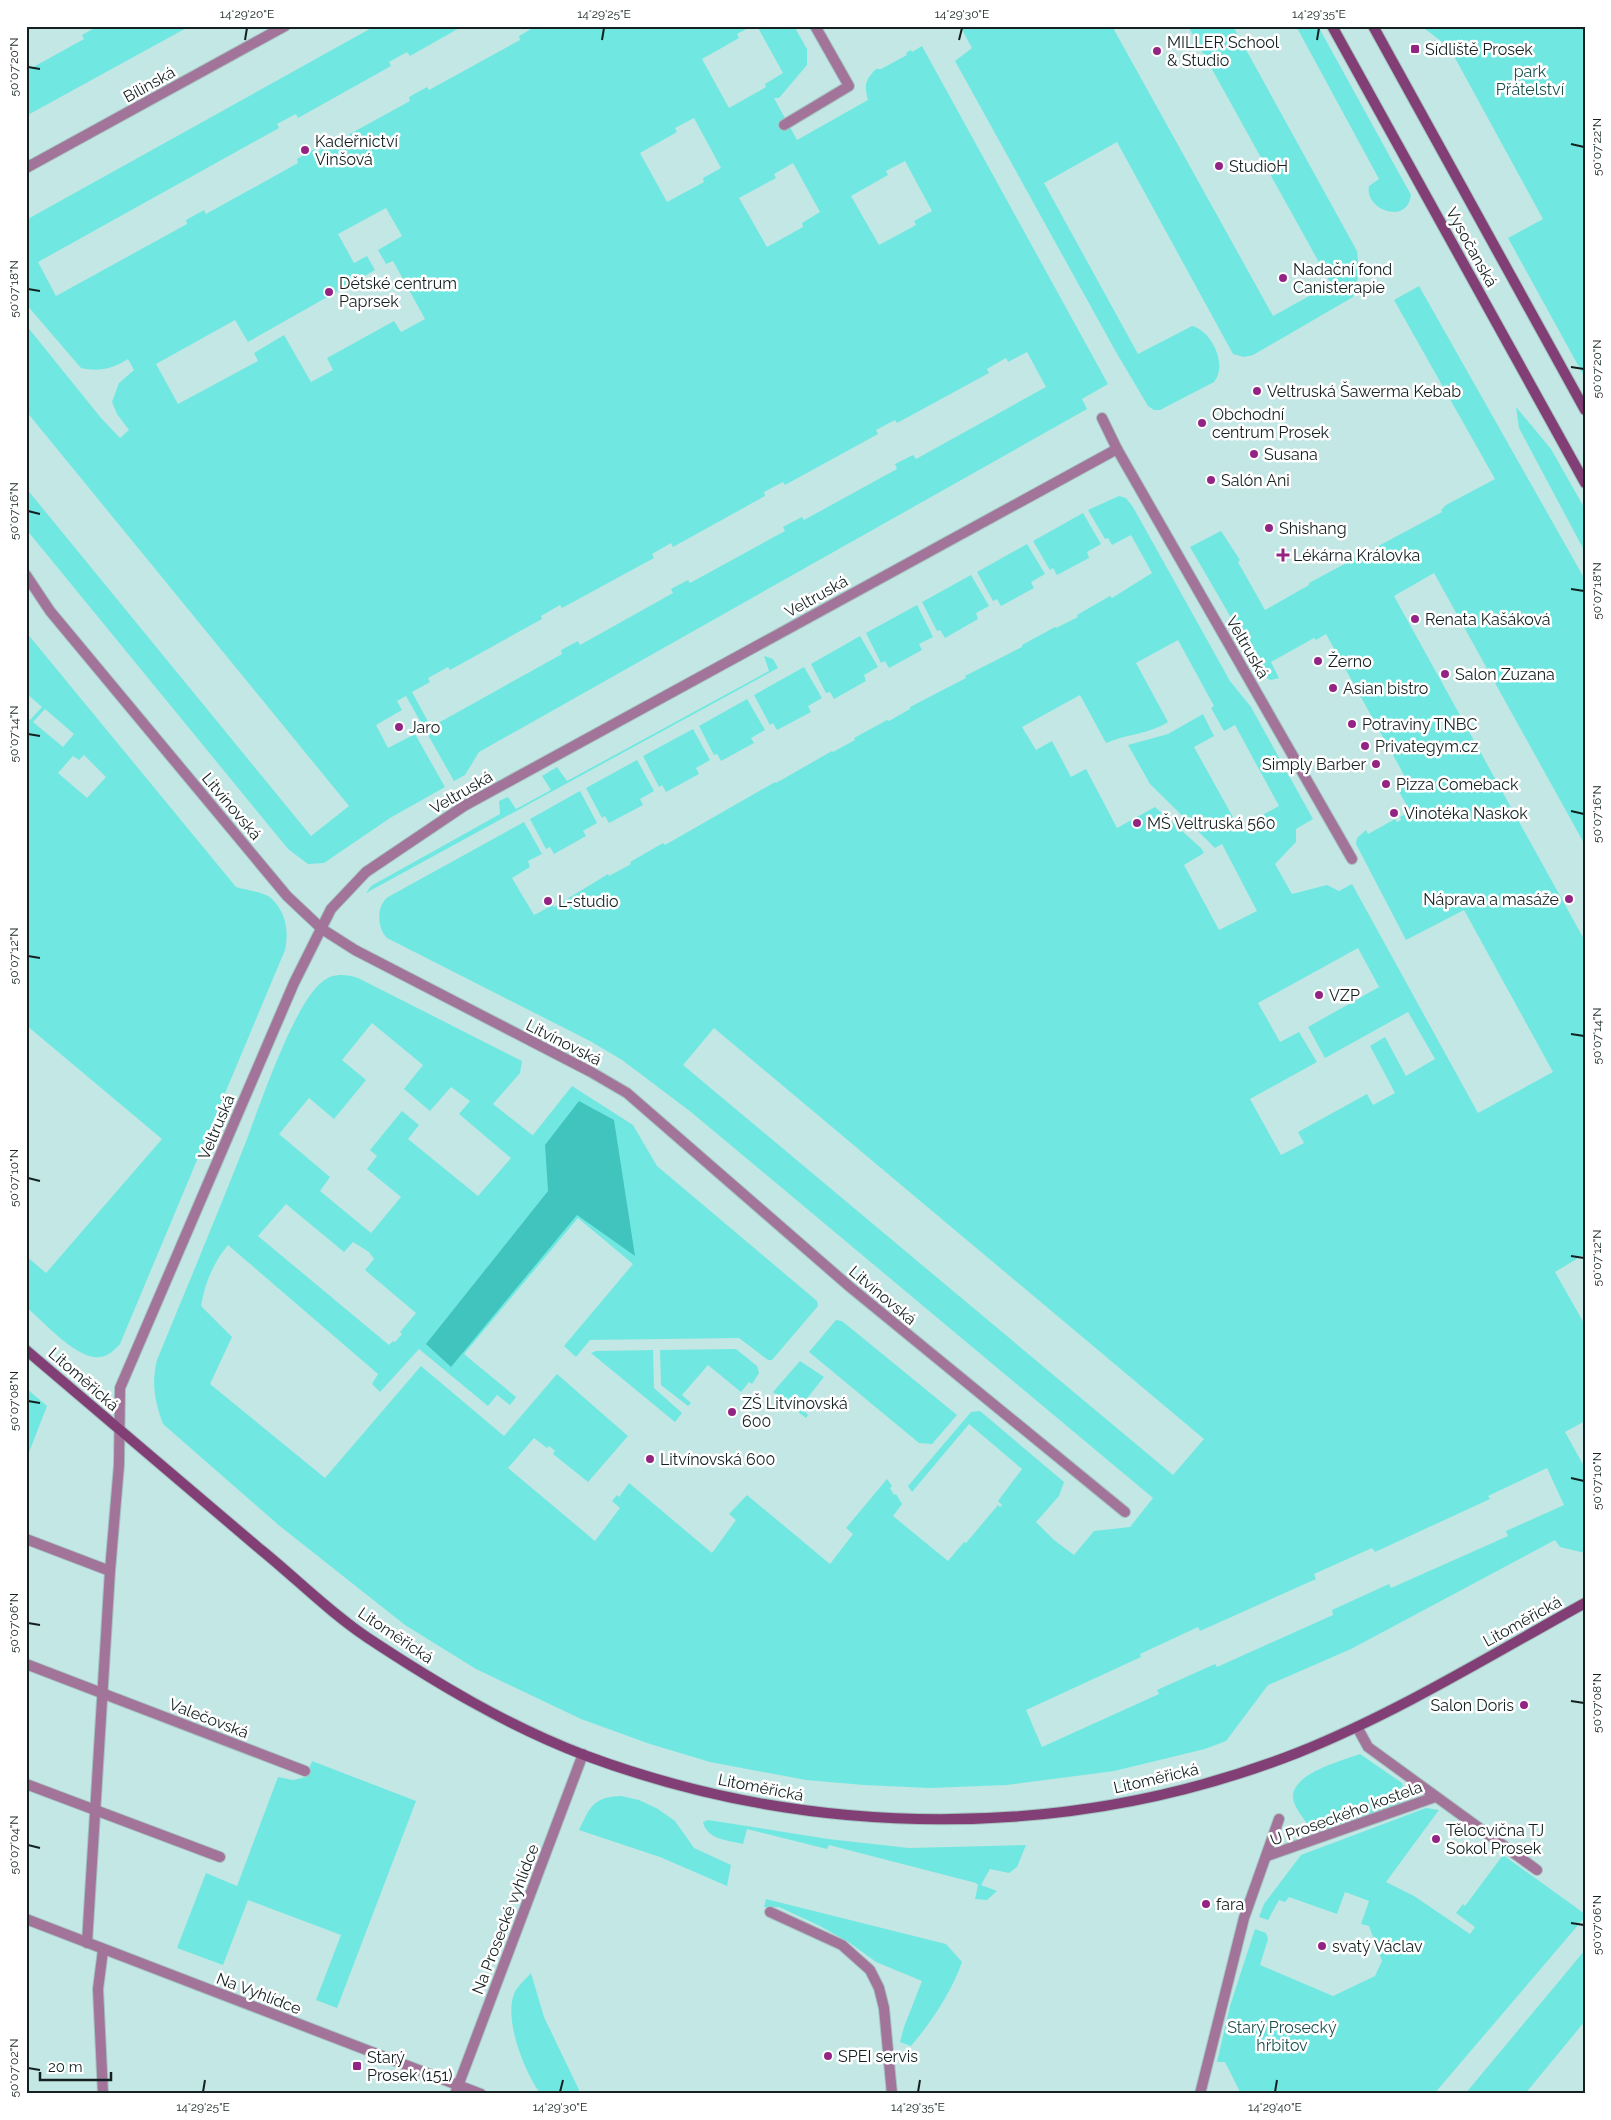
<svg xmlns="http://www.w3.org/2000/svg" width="1611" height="2120" viewBox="0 0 1611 2120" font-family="Raleway,sans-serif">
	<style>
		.green { fill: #70e8e1; fill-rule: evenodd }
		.forest { fill: #42c4be }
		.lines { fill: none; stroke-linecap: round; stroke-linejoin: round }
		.street-casing { stroke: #a4c3c1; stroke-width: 12 }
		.secondary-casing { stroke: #a4c3c1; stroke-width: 12 }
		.street { stroke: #a37499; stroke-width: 10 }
		.secondary { stroke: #823f76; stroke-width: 10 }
		.ticks { fill: none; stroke: #142120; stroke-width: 2 }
		.poi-dot { fill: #942484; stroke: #fff; stroke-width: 2 }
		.labels { text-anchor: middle; stroke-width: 5; stroke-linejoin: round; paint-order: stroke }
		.poi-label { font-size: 16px; fill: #142120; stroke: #fff; text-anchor: start }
		.park-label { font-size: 16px; fill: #1b524f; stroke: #fff }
		.street-label { font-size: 16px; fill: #142120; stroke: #fff }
		.neatline { fill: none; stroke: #142120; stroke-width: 2 }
		.ticks-label { font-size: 12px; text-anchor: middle; fill: #142120 }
	</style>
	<rect width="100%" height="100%" fill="#c3e7e4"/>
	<g class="green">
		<path d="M98 26 103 28 107 26H190L26 116V71L84 39 82 35Z"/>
		<path d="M375 26H463L410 56 407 52 389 62 391 66 298 118 296 114 277 124 279 128 38 262 56 296 187 224 186 220 204 210 206 214 298 163 297 159 315 149 317 152 410 101 409 97 427 87 429 90 520 40 519 36 536 26 541 28 545 26H752L737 34 739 38 702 59 729 108 766 87 765 84 783 73 757 26H794L807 49V65L779 98H774L797 140 868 100C864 85 865 80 876 69H881L907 55 906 53 911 50 912 52 922 46 1108 384 1082 399 1087 409 479 752 465 775 454 781 406 696 397 701 402 710 376 725 388 748 415 734 445 787 390 818 324 863 308 864 288 849 26 529V488L311 836 349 806 26 411V325L101 418 120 438 129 430 117 414 112 402 119 383 134 370 128 359C112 369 99 372 81 368L26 304V220ZM694 118 721 168 703 178 704 182 667 202 640 153 677 132 675 128ZM905 161 932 211 914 221 916 225 879 245 851 196 888 175 886 171ZM793 163 820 212 802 223 803 227 767 247 739 198 776 178 774 174ZM386 208 402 236 378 250 386 264 393 261 425 319 401 332 394 321 327 358 333 370 311 382 284 335 254 353 258 361 178 404 156 364 235 320 248 342 375 270 367 256 354 263 338 234ZM1027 352 1046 387 916 459 913 455 895 464 897 469 804 520 802 517 783 527 785 531 690 583 688 580 671 589 673 593 580 645 578 641 561 650 562 654 431 727 412 692 430 682 428 678 448 667 450 670 542 619 541 616 560 605 562 608 654 558 652 554 671 543 673 547 765 496 764 492 783 482 785 485 878 434 876 430 895 420 897 423 989 373 987 369 1006 358 1008 362Z"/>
		<path d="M960 26H1112L1273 316 1331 284 1188 26H1233L1357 251C1359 268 1359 281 1353 297L1253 355 1244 357 1233 354 1117 142 1044 183 1138 354 1192 326C1212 331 1228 365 1214 382L1160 410H1154L1148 406 1116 352 955 61 972 48Z"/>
		<path d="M1296 26H1318L1411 195C1407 226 1364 209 1369 186L1379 179Z"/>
		<path d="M1421 26H1585V378L1508 238 1543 219 1449 47Z"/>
		<path d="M1419 286 1583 576 1585 589V845L1434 573 1394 596 1585 941V1254L1555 1272 1585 1325V1421L1565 1432 1585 1468V1553L1560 1547 1555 1540 1351 1649 1268 1685 1226 1741 1205 1749 1114 1771 1007 1785 929 1788 864 1785 806 1780 710 1762 650 1744 581 1719 476 1669 405 1625 281 1527 163 1424C155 1402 151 1384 157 1360 187 1287 218 1213 247 1139 261 1102 294 1004 322 982 332 973 346 974 358 978L522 1061 520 1073 493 1104 531 1134 533 1135 572 1086 633 1125 657 1166 817 1301 818 1306 772 1360H768L739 1338 590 1340 576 1357 564 1346 633 1264 578 1218 464 1354 516 1397 510 1405 497 1395 488 1406 419 1349 380 1392 372 1384 378 1374 228 1245C213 1263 205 1283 201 1306L232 1337 210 1384 325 1478 421 1366 504 1436 557 1374 628 1436 588 1482 553 1454 555 1451 549 1446 547 1448 534 1438 508 1468 595 1541 620 1508 612 1501 617 1495 619 1497 629 1483 712 1553 736 1520 729 1514 747 1495 830 1564 853 1534 846 1528 887 1479 892 1486 890 1488 894 1495 896 1494 902 1504 893 1516 948 1561 964 1542 966 1543 998 1505 1000 1507 1002 1505 998 1501 1022 1469 969 1424 912 1492 908 1486 971 1412 980 1411 1064 1482 1059 1496 1036 1522 1054 1540 1074 1555 1094 1531 1130 1527 1153 1498 691 1112 622 1060 590 1041 387 938C377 928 376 906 388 897L524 822 542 854 528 861 530 867 512 878 534 915 553 905 554 907 608 874 609 876 631 864 630 862 663 843 665 845 775 782 776 783 832 751 833 752 855 740 854 738 887 720 889 721 910 709V707L966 678 965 676 1022 647V645L1055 627 1056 628 1078 617 1077 615 1110 596 1112 598 1152 573 1131 535 1112 545 1108 538 1105 539 1088 510 1119 496 1126 498 1133 507 1230 681 1251 707 1313 819 1296 829V842L1275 864 1292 894 1327 885 1339 891 1352 884 1478 1113 1553 1072 1464 910 1406 940 1356 844 1357 838 1366 830 1368 834 1395 819 1397 822 1401 820 1400 817 1410 811 1398 790 1409 784 1326 634 1316 640 1314 638 1271 662 1279 678 1271 680 1266 678 1190 547 1221 531 1240 560 1238 562 1265 610 1309 585V583L1442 512 1441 510 1446 505 1495 479 1394 300ZM1178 640 1214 706 1211 708 1224 731 1235 725 1279 806 1239 828 1194 747 1214 736 1203 714 1168 734 1128 745 1150 784 1215 848 1222 844 1257 911 1219 930 1184 865 1204 853 1201 848 1155 807 1117 828 1086 769 1071 777 1052 741 1036 750 1022 727 1080 695 1106 743C1127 734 1150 734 1168 722L1136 663ZM1358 948 1379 987 1308 1027 1325 1058 1408 1012 1435 1059 1406 1076 1385 1037 1370 1046 1395 1093 1373 1105 1367 1094 1298 1132 1304 1143 1281 1155 1250 1099 1317 1062 1299 1032 1280 1042 1258 1003ZM372 1023 423 1065 404 1089 430 1111 451 1087 470 1101 459 1114 511 1158 478 1196 408 1139 419 1125 402 1111 370 1150 377 1156 367 1169 401 1197 371 1233 320 1191 330 1177 279 1134 309 1098 334 1119 366 1080 342 1060ZM714 1028 1204 1439 1173 1475 683 1065ZM286 1204 344 1252 353 1242 369 1252 374 1259 365 1270 416 1313 400 1332 402 1334 395 1342 393 1341 389 1345 258 1236ZM1547 1468 1564 1505 1506 1531 1508 1536 1391 1588 1389 1584 1332 1610 1333 1615 1217 1667 1215 1664 1157 1690 1159 1694 1042 1747 1026 1710 1141 1657 1140 1654 1198 1627 1200 1631 1316 1579 1314 1574 1372 1548 1375 1552 1490 1499 1488 1496Z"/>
		<path d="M1516 407 1551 449 1585 509V552L1519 428Z"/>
		<path d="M1083 513 1101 544 1087 552 1089 558 1057 575 1053 568 1050 570 1033 541Z"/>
		<path d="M1027 544 1045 574 1031 582 1034 588 1001 606 997 599 993 601 977 572Z"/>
		<path d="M971 575 989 606 976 613 978 619 945 638 940 630 937 631 922 602Z"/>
		<path d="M917 605 933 637 919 644 922 650 889 668 885 661 881 663 866 633Z"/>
		<path d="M26 632 236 887C246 890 263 892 271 898 286 912 289 931 285 950L120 1344C114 1350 109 1356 100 1357 78 1361 43 1321 26 1307V1256L46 1273 162 1139 26 1025V717L30 720 42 707 26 693ZM45 709 74 734 63 747 33 722ZM84 755 106 777 87 798 58 773 73 756 79 760Z"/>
		<path d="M860 636 878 667 864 675 866 681 834 699 830 692 826 693 811 664Z"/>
		<path d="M764 656 773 659 778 668 366 893 371 886 500 814 499 801 508 797 516 809 551 790 542 776 557 767 567 781 769 671Z"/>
		<path d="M804 667 822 698 808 706 811 712 777 730 773 723 770 725 754 695Z"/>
		<path d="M747 699 765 730 751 738 754 743 721 761 717 754 714 755 699 726Z"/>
		<path d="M693 729 710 760 696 768 699 774 666 792 662 785 659 787 643 756Z"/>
		<path d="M637 760 654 791 640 799 643 805 609 823 605 816 602 818 586 788Z"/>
		<path d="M580 791 597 823 583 831 586 836 554 854 550 847 546 849 530 819Z"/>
		<path d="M836 1320 842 1321 957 1415 932 1444 919 1443 809 1352Z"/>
		<path d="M736 1349 757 1366 759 1373 752 1384 749 1382 741 1392 708 1365 682 1395 691 1403 688 1406 661 1385 660 1350Z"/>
		<path d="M653 1350 654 1388 682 1413 675 1422 591 1353 596 1351Z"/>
		<path d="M800 1361 824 1377 800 1407 808 1415 806 1418 773 1392Z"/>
		<path d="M26 1388 47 1406 26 1460Z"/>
		<path d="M1360 1754 1402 1783 1405 1797 1401 1803 1320 1832 1311 1830C1306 1821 1295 1809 1293 1799 1290 1774 1341 1761 1360 1754Z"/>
		<path d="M312 1761 416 1801 337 2008 316 2000 341 1935 248 1900 223 1965 177 1948 206 1873 237 1886 278 1777 293 1780 306 1777Z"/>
		<path d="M621 1796 639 1800 658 1809 675 1821 694 1848 731 1865 727 1886 660 1857 579 1830C590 1807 593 1797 621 1796Z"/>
		<path d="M1426 1808 1439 1810 1386 1882 1414 1896 1470 1934 1475 1927 1456 1913 1463 1904 1465 1906 1503 1855 1585 1914V1917L1434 2094H1241L1225 2062H1217L1230 2006 1255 1929 1266 1933 1268 1939 1260 1965 1333 1996 1375 1976 1382 1961 1369 1926 1361 1924 1369 1901 1345 1892 1337 1914 1289 1897 1285 1902 1279 1900 1268 1920 1259 1917 1264 1904 1301 1855Z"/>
		<path d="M708 1820 828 1839 909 1848 1026 1845 1017 1867 1009 1873 990 1869 981 1885 997 1891 987 1900 975 1899 978 1885 976 1883 829 1845 827 1849 747 1829 743 1844C728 1840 707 1840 703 1822Z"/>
		<path d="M766 1899 946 1944 962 1962C951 1993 932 2021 911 2046L900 2042 904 2027 922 1981 876 1962 850 1943 820 1926 779 1907H764Z"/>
		<path d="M1585 1950V2021L1525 2094H1465Z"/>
		<path d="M531 1973 544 2017 579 2090 578 2094 540 2093C524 2071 504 2020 514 1994 517 1986 526 1979 531 1973Z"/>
	</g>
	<path class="forest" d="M579 1101 614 1120 635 1256 577 1215 451 1367 426 1344 548 1191 545 1145Z"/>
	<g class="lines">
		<g class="street-casing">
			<g id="street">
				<path d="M784 125 849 86 815 26"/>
				<path d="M26 168 285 26"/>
				<path d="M1102 418 1117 449 1352 859"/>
				<path d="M26 575 50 611 287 896 322 929 355 950 591 1072 627 1093 850 1287 1125 1512"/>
				<path d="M26 1539 110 1571"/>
				<path d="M26 1664 305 1771"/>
				<path d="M1357 1727 1368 1747 1537 1870"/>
				<path d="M26 1784 220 1857"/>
				<path d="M1267 1856 1435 1797"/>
				<path d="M770 1912 842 1945 870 1970 879 1988 884 2008 892 2094"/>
				<path d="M26 1919 481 2094"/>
				<path d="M87 1943 110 1571 119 1465 120 1388 294 983 331 909 366 872 464 806 1117 449"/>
				<path d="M103 1950 98 1989 103 2094"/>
				<path d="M455 2094 583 1754"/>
				<path d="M1200 2094 1244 1918 1279 1819"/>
			</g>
		</g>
		<g class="secondary-casing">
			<g id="secondary">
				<path d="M1332 26 1585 483"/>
				<path d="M1373 26 1585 410"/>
				<path d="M26 1350C104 1416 182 1483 260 1549 296 1578 330 1613 368 1638 436 1683 508 1726 584 1755 812 1840 1070 1842 1297 1753 1397 1713 1491 1655 1585 1603"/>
			</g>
		</g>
		<use href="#street" class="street"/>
		<use href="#secondary" class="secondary"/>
	</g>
	<path class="ticks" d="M245 40 247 28M602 40 604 28M959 40 962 28M1317 40 1319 28M28 67 40 69M1571 144 1584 147M28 289 40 291M1571 367 1584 369M28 511 40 514M1571 589 1584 591M28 734 40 736M1571 811 1584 814M28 956 40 958M1571 1034 1584 1036M28 1178 40 1181M1571 1256 1584 1258M28 1401 40 1403M1571 1478 1584 1481M28 1623 40 1625M1571 1701 1584 1703M28 1845 40 1848M1571 1923 1584 1925M28 2068 40 2070M203 2092 205 2080M560 2092 563 2080M918 2092 920 2080M1275 2092 1277 2080"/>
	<g class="poi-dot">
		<rect x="1410" y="44" width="10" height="10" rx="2.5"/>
		<circle cx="1157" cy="51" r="5"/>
		<circle cx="305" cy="150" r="5"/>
		<circle cx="1219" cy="166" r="5"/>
		<circle cx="1283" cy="278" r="5"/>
		<circle cx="329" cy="292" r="5"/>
		<circle cx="1257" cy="391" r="5"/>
		<circle cx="1202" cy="423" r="5"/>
		<circle cx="1254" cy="454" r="5"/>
		<circle cx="1211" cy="480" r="5"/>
		<circle cx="1269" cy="528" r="5"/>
		<path d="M1280.5 547.5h5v5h5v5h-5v5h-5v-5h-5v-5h5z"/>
		<circle cx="1415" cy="619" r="5"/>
		<circle cx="1318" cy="661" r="5"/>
		<circle cx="1445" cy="674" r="5"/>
		<circle cx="1333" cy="688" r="5"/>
		<circle cx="1352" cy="724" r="5"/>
		<circle cx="399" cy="727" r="5"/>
		<circle cx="1365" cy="746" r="5"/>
		<circle cx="1376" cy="764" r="5"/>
		<circle cx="1386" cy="784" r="5"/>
		<circle cx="1394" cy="813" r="5"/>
		<circle cx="1137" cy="823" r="5"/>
		<circle cx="1569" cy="899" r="5"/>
		<circle cx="548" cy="901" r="5"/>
		<circle cx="1319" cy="995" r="5"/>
		<circle cx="732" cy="1412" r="5"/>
		<circle cx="650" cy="1459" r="5"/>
		<circle cx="1524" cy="1705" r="5"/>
		<circle cx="1436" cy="1839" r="5"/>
		<circle cx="1206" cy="1904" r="5"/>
		<circle cx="1322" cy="1946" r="5"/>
		<circle cx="828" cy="2056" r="5"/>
		<rect x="352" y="2061" width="10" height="10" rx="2.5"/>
	</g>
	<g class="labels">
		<g class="poi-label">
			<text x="1167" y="48">MILLER School<tspan x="1167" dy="18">&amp; Studio</tspan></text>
			<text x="1425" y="55">Sídliště Prosek</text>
			<text x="315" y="147">Kadeřnictví<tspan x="315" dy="18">Vinšová</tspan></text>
			<text x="1229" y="172">StudioH</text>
			<text x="1293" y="275">Nadační fond<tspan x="1293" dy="18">Canisterapie</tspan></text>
			<text x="339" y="289">Dětské centrum<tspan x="339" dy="18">Paprsek</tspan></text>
			<text x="1267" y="397">Veltruská Šawerma Kebab</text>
			<text x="1212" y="420">Obchodní<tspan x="1212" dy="18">centrum Prosek</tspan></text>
			<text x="1264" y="460">Susana</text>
			<text x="1221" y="486">Salón Ani</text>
			<text x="1279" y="534">Shishang</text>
			<text x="1293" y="561">Lékárna Královka</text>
			<text x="1425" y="625">Renata Kašáková</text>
			<text x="1328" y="667">Žerno</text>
			<text x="1455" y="680">Salon Zuzana</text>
			<text x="1343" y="694">Asian bistro</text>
			<text x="1362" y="730">Potraviny TNBC</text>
			<text x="409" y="733">Jaro</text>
			<text x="1375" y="752">Privategym.cz</text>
			<text x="1366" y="770" text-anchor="end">Simply Barber</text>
			<text x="1396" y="790">Pizza Comeback</text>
			<text x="1404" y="819">Vinotéka Naskok</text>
			<text x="1147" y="829">MŠ Veltruská 560</text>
			<text x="1559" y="905" text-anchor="end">Náprava a masáže</text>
			<text x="558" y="907">L-studio</text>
			<text x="1329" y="1001">VZP</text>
			<text x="742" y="1409">ZŠ Litvínovská<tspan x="742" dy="18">600</tspan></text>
			<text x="660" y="1465">Litvínovská 600</text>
			<text x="1514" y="1711" text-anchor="end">Salon Doris</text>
			<text x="1446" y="1836">Tělocvična TJ<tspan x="1446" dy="18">Sokol Prosek</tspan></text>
			<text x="1216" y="1910">fara</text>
			<text x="1332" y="1952">svatý Václav</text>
			<text x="838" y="2062">SPEI servis</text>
			<text x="367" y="2063">Starý<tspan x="367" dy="18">Prosek (151)</tspan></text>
		</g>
		<g class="park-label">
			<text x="1530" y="77">park<tspan x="1530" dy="18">Přátelství</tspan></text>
			<text x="1282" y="2033">Starý Prosecký<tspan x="1282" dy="18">hřbitov</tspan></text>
		</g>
		<g class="street-label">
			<text transform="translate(149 84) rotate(-29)" y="6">Bílinská</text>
			<text transform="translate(1472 247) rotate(61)" y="6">Vysočanská</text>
			<text transform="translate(816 596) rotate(-29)" y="6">Veltruská</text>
			<text transform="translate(1248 647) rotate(60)" y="6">Veltruská</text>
			<text transform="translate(461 792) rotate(-30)" y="6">Veltruská</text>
			<text transform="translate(232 806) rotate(50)" y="6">Litvínovská</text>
			<text transform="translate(564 1042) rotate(27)" y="6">Litvínovská</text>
			<text transform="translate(216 1127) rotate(-67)" y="6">Veltruská</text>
			<text transform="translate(883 1295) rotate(40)" y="6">Litvínovská</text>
			<text transform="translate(84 1379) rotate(41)" y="6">Litoměřická</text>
			<text transform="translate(1522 1621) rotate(-29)" y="6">Litoměřická</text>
			<text transform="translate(396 1635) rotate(34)" y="6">Litoměřická</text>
			<text transform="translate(209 1718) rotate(21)" y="6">Valečovská</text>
			<text transform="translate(1156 1778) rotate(-13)" y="6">Litoměřická</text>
			<text transform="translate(761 1787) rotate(11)" y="6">Litoměřická</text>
			<text transform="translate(1346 1813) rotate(-20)" y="6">U Proseckého kostela</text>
			<text transform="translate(505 1919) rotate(-69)" y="6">Na Prosecké vyhlídce</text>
			<text transform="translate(259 1993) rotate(21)" y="6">Na Vyhlídce</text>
		</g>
	</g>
	<rect width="1611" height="2120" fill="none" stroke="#ffffff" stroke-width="55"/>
	<path d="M40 2072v8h71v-8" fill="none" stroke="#142120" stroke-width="2.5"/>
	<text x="48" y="2072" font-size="15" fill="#142120" stroke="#ffffff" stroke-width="4" paint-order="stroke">20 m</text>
	<rect x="28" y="28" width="1556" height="2064" class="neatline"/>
	<g class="ticks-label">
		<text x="247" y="18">14°29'20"E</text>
		<text x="604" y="18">14°29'25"E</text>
		<text x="962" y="18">14°29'30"E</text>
		<text x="1319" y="18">14°29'35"E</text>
		<text transform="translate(14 67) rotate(-90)" y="4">50°07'20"N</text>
		<text transform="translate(1597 147) rotate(-90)" y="4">50°07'22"N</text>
		<text transform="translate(14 289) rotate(-90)" y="4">50°07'18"N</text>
		<text transform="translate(1597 369) rotate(-90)" y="4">50°07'20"N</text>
		<text transform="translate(14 511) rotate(-90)" y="4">50°07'16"N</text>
		<text transform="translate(1597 591) rotate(-90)" y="4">50°07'18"N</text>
		<text transform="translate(14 734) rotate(-90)" y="4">50°07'14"N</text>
		<text transform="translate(1597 814) rotate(-90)" y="4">50°07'16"N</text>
		<text transform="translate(14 956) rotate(-90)" y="4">50°07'12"N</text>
		<text transform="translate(1597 1036) rotate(-90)" y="4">50°07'14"N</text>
		<text transform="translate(14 1178) rotate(-90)" y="4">50°07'10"N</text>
		<text transform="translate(1597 1258) rotate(-90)" y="4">50°07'12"N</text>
		<text transform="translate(14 1401) rotate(-90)" y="4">50°07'08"N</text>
		<text transform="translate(1597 1481) rotate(-90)" y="4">50°07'10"N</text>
		<text transform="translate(14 1623) rotate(-90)" y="4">50°07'06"N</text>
		<text transform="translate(1597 1703) rotate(-90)" y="4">50°07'08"N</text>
		<text transform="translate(14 1845) rotate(-90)" y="4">50°07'04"N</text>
		<text transform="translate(1597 1925) rotate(-90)" y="4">50°07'06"N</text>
		<text transform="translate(14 2068) rotate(-90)" y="4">50°07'02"N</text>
		<text x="203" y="2111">14°29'25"E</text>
		<text x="560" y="2111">14°29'30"E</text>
		<text x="918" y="2111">14°29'35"E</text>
		<text x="1275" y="2111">14°29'40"E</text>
	</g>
</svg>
